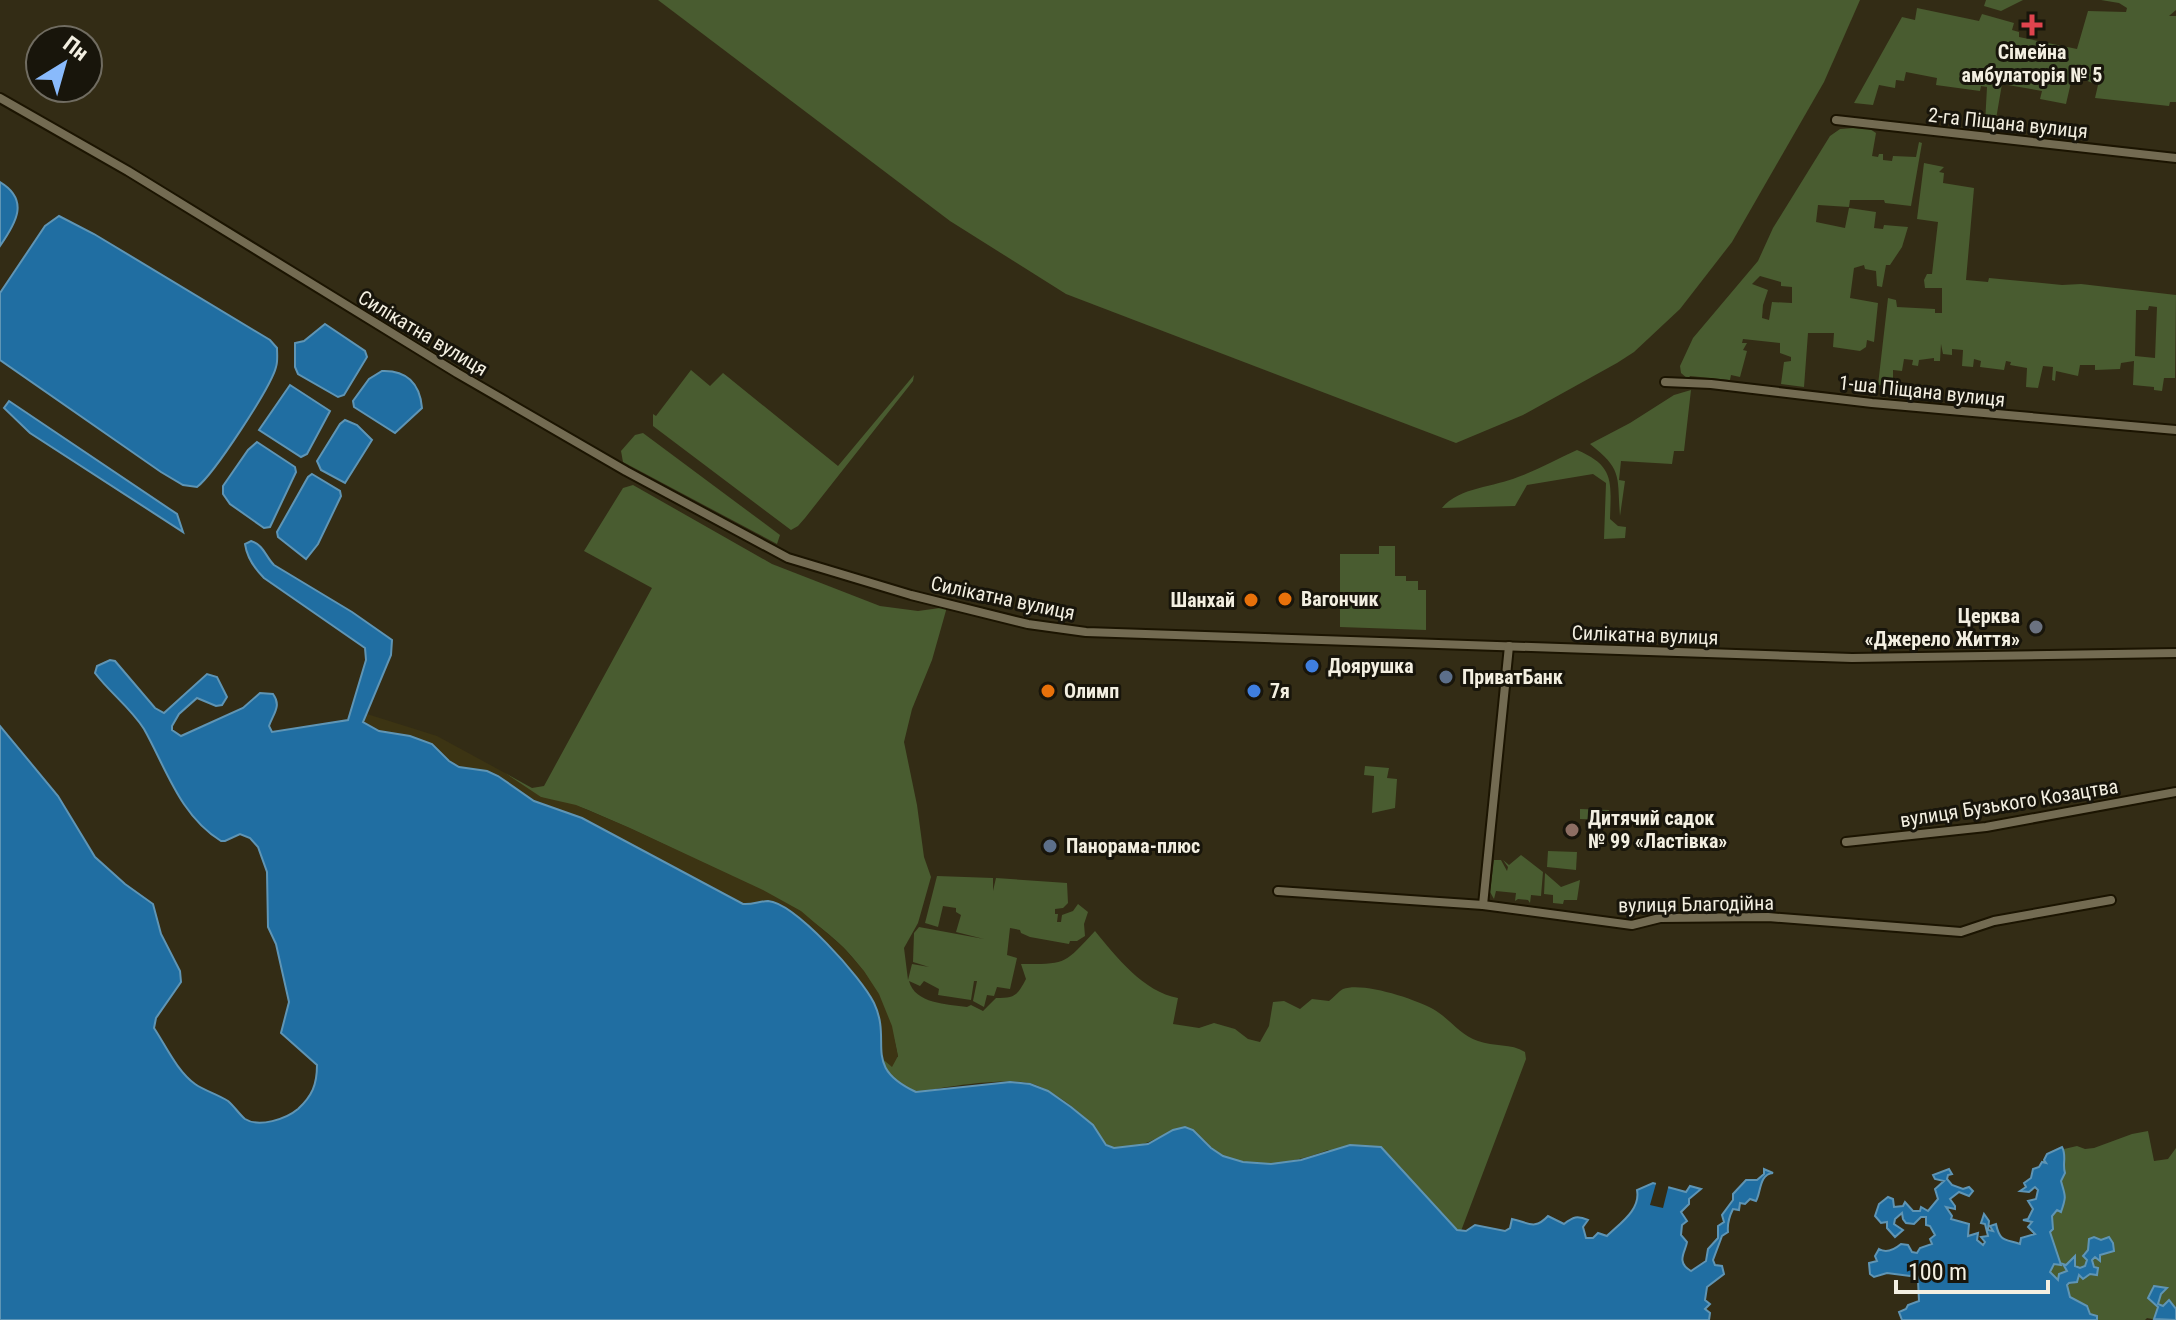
<svg xmlns="http://www.w3.org/2000/svg" width="2176" height="1320" viewBox="0 0 2176 1320" font-family="'Roboto Condensed',sans-serif">
	<style>
		.green { fill: #495c30; fill-rule: evenodd }
		.sand { fill: #3c3413 }
		.water { fill: #206ea2; stroke: #5f95b5; stroke-width: 2 }
		.pier { fill: #332c15 }
		.lines { fill: none; stroke-linecap: round; stroke-linejoin: round }
		.street-casing { stroke: #1b1401; stroke-width: 12 }
		.street { stroke: #736b52; stroke-width: 8 }
		.health-dot { fill: #e0444e; stroke: #18150b; stroke-width: 3 }
		.food-dot { fill: #e8710a; stroke: #18150b; stroke-width: 3 }
		.worship-dot { fill: #6b7280; stroke: #18150b; stroke-width: 3 }
		.shop-dot { fill: #3f7fe0; stroke: #18150b; stroke-width: 3 }
		.service-dot { fill: #5c6f8a; stroke: #18150b; stroke-width: 3 }
		.education-dot { fill: #8d6e63; stroke: #18150b; stroke-width: 3 }
		.labels { text-anchor: middle; stroke-width: 6; stroke-linejoin: round; paint-order: stroke }
		.poi-label { font-size: 20px; font-weight: bold; fill: #f3efe1; stroke: #18150b; text-anchor: start }
		.street-label { font-size: 20px; fill: #f3efe1; stroke: #18150b }
	</style>
	<rect width="100%" height="100%" fill="#332c15"/>
	<g class="green">
		<path d="M658 0H1860L1824 82 1732 242 1680 309 1634 352 1617 363 1523 415 1456 443 1066 294 950 221Z"/>
		<path d="M1986 0H2023L2001 11 1984 6Z"/>
		<path d="M2101 0H2176V10L2169 16H2176V102H2170L2169 106 2095 98 2098 85 2077 77 2076 80 2072 78 2066 104 2040 99 2042 91 2002 84 1995 125 1985 124 1987 87 1981 86 1980 91 1936 85 1937 78 1906 72 1904 81 1896 80 1895 88 1879 85 1873 105 1854 103 1902 17 1915 20 1917 8 1979 21 1982 14 2014 23 2012 30 2019 32V37L2077 49 2088 11 2126 12 2127 8 2119 3Z"/>
		<path d="M1853 128 1870 129 1876 133 1872 156 1878 157 1879 154H1883V160L1892 161 1893 156 1916 157 1919 142 1922 143 1911 206 1885 203 1884 200H1850L1849 207 1818 205 1816 222 1845 228 1849 208 1876 212 1874 228 1883 229 1884 225 1908 227 1902 247 1890 265H1886L1882 287 1877 286 1876 271 1865 269 1864 265 1854 268 1850 298 1878 303 1874 342 1867 340 1866 347 1860 351 1833 347 1834 333H1808L1804 387 1781 384 1784 362 1791 361V357L1780 353V343L1743 339 1742 343H1747L1743 350 1747 351 1740 377 1731 375 1730 380 1690 376 1688 379 1681 373 1680 366 1693 338 1758 261 1773 228 1830 136 1840 129ZM1760 276 1781 282V286L1792 287V303L1772 302 1769 320 1762 318 1763 305 1768 290 1752 284Z"/>
		<path d="M1924 163 1944 167 1939 172 1944 173 1943 183 1974 188 1966 280 1988 282 1989 278 2062 285 2081 284 2176 295 2175 378H2164L2162 391 2154 390V387L2133 385 2134 361 2121 363 2120 369 2095 370V365H2080L2078 376 2056 371 2055 381 2052 380 2053 367 2043 366 2038 388 2026 387 2027 368 2010 365 2011 362 2006 361 2004 370 1980 367 1981 361 1974 359 1973 367 1962 366 1963 350 1952 349V355L1943 354 1941 344 1940 361H1934V358L1919 360 1918 366 1912 365 1913 360 1904 359 1902 371 1893 370V386L1878 385 1888 298 1896 300 1897 307 1935 309V313H1942V288H1925L1924 280 1927 274H1932L1938 222 1917 219ZM2149 306 2157 307 2155 358 2135 356 2136 310H2148Z"/>
		<path d="M691 370 710 386 723 373 838 466 914 375 913 381 805 518 798 526 791 530 653 426V414L656 416Z"/>
		<path d="M1691 390 1684 451H1674L1672 464 1621 461 1619 480 1625 481 1620 516C1617 476 1623 470 1590 444L1630 423 1674 395Z"/>
		<path d="M643 433 780 535 777 544 623 462 621 451 635 435Z"/>
		<path d="M1577 450C1615 466 1611 482 1610 519L1618 526 1626 527 1625 538 1604 539 1606 483 1593 474 1527 485 1515 506 1442 508C1459 487 1495 487 1518 477 1538 470 1557 459 1577 450Z"/>
		<path d="M633 485 772 564 880 606 918 611 947 607 932 660 912 709 904 742 917 805 924 857 931 877 918 923 904 948 908 980 912 964 929 967 913 962 914 933 919 927 984 939 956 932 961 915 956 912V908L943 906 938 927 925 923 937 876 993 878V891L996 878 1067 883 1068 903 1063 908 1055 909V914H1058L1057 922H1061L1062 915 1073 911 1078 904 1088 912 1084 924 1085 936 1077 941H1070L1069 944 1030 937 1021 933 1020 930 1010 928 1007 955 1017 958 1010 989 997 987 994 996 987 995 984 1007 973 1001 977 981H974L971 1000 938 995 939 989 924 981 920 986 909 981C915 1004 947 1004 967 1007L971 1005 983 1011 996 998C1015 998 1017 996 1026 979L1021 964C1067 964 1063 965 1095 931 1116 957 1144 992 1178 998L1173 1024 1199 1028 1214 1023 1235 1029 1248 1039 1260 1042 1269 1026 1273 1002 1284 1001 1300 1009 1312 999 1329 1001C1333 998 1339 991 1343 989 1364 982 1414 999 1433 1009 1449 1018 1460 1035 1478 1041 1494 1047 1511 1043 1525 1052L1526 1059 1461 1231 1455 1230 1328 1150C1296 1162 1256 1171 1222 1156 1212 1151 1207 1140 1198 1135 1191 1132 1181 1132 1173 1130 1158 1138 1120 1159 1105 1143 1099 1138 1097 1129 1091 1123 1075 1108 1050 1088 1029 1083 998 1077 925 1089 895 1098L879 1056 898 1057C878 948 807 912 716 869 673 849 631 828 588 810 572 803 556 803 540 797 527 792 516 781 505 773L532 788 544 786 652 588 584 551 623 488Z"/>
		<path d="M1379 546H1395V576H1406V581H1418V590H1426V630L1340 627V554H1379Z"/>
		<path d="M1365 766 1389 768 1387 778 1397 779 1395 808 1372 813 1374 776 1364 775Z"/>
		<path d="M1580 809 1609 810V820L1580 819Z"/>
		<path d="M1548 851 1577 852 1576 870 1547 867Z"/>
		<path d="M1521 855 1543 872 1541 896 1531 895 1530 903 1528 900 1518 899 1515 901 1516 893 1496 891 1494 899 1490 892 1494 860H1501L1507 871 1508 867 1503 860 1509 865Z"/>
		<path d="M1545 873 1561 887 1580 880 1577 900H1564L1563 904 1553 903V895L1544 894Z"/>
		<path d="M2148 1131 2154 1161 2168 1159 2176 1148V1309L2169 1299 2163 1306 2158 1305 2161 1294 2167 1289 2153 1286 2149 1298 2158 1307V1314L2154 1318 2158 1320 2147 1318 2145 1320H2097V1316L2090 1314 2085 1305 2070 1297 2067 1285 2077 1282 2079 1275 2083 1279 2091 1273 2097 1275 2098 1269 2092 1264 2093 1259 2095 1257 2100 1261V1255L2114 1247 2109 1237 2101 1240 2094 1237 2089 1239 2088 1249 2083 1254 2087 1260 2085 1266 2080 1268 2075 1266V1256L2066 1265H2063L2067 1271 2059 1274 2058 1280 2050 1272 2054 1263 2061 1265 2050 1232 2053 1227 2052 1216 2057 1210 2060 1212C2067 1199 2064 1193 2061 1181L2064 1171V1149L2077 1146 2085 1149 2094 1148 2132 1134Z"/>
	</g>
	<path class="sand" d="M367 714 437 736 505 773 541 797 576 805 630 828 763 890 801 911 843 947 864 971 879 994 892 1026 898 1056 892 1067 879 1056 882 1030 750 904H743L721 893 582 818 534 801 498 776 487 771 459 767 449 761 441 752 410 736 379 731 363 722Z"/>
	<g class="water">
		<path d="M0 182C30 200 16 223 0 246Z"/>
		<path d="M59 216 94 234 270 340 277 348C277 354 278 361 276 367 271 387 214 474 197 487L183 485 161 472 0 360V293L45 226Z"/>
		<path d="M325 324 365 351 367 357 344 395 338 397 298 374 295 367V343L304 341Z"/>
		<path d="M382 371C406 370 420 383 422 408L395 433 354 407 353 401 369 379Z"/>
		<path d="M290 385 330 411 307 454 301 457 259 430Z"/>
		<path d="M9 401 177 514 183 532 30 433 4 408Z"/>
		<path d="M345 420 357 425 372 440 345 483 321 470 317 461 340 424Z"/>
		<path d="M257 442 295 467 296 472 270 527 264 528 230 504 223 494V486L248 450Z"/>
		<path d="M312 474 340 491 341 496 318 544 306 559 278 537 277 532 308 477Z"/>
		<path d="M251 541C264 545 265 556 274 565L352 612 392 640 391 655 363 722 379 731 410 736 432 744 449 761 459 767 487 771 498 776 534 801 582 818 743 904C752 905 760 901 768 901 795 903 862 978 874 1003 893 1043 861 1066 916 1092L1010 1082 1030 1084 1048 1091 1071 1107 1093 1125 1106 1145 1114 1148 1148 1144 1173 1130 1185 1127 1193 1130 1211 1148 1223 1156 1243 1162 1271 1164 1301 1160 1350 1145 1381 1147 1457 1230 1466 1231 1475 1225 1505 1231 1510 1228 1512 1219C1528 1222 1534 1231 1548 1216L1564 1224C1573 1217 1577 1215 1588 1220L1583 1227 1586 1238H1593L1598 1233 1607 1236C1619 1224 1641 1210 1637 1190L1653 1183 1686 1192 1690 1186 1701 1189 1689 1199V1204L1681 1212 1687 1221 1682 1225 1681 1235 1687 1242C1686 1251 1675 1262 1691 1271L1706 1261 1708 1249 1718 1238V1226L1724 1222 1722 1215 1733 1200V1194L1746 1180H1757L1764 1174V1169L1773 1173C1759 1174 1761 1193 1756 1201L1750 1199 1745 1204 1740 1203 1739 1210 1733 1209C1729 1217 1727 1223 1728 1232L1722 1236 1713 1260 1715 1265 1722 1266 1724 1274 1707 1287 1705 1300 1710 1304 1705 1309 1710 1313 1709 1320H0V726L58 796 95 857 125 884 153 904 161 934 180 971 181 982 156 1018 154 1028C166 1046 177 1071 195 1084 205 1091 217 1094 228 1101 234 1106 239 1114 245 1119 259 1128 286 1119 298 1109 312 1096 317 1085 317 1065L281 1033 289 1002 276 944 268 927 267 872 258 847 250 838 240 834 225 841H221C180 816 166 768 144 729 130 707 110 693 95 673L97 666 110 660 115 661 155 708 164 713 207 674 217 677 227 697 222 705 216 706 197 698 179 714 172 726V730L181 736 243 708 260 693 273 694C282 706 273 714 269 726L272 732 348 720 366 660 365 648 264 578C254 568 247 558 245 544Z"/>
		<path d="M2062 1147C2067 1156 2062 1164 2065 1173L2061 1181C2065 1196 2067 1195 2061 1212L2057 1210 2052 1216 2053 1229 2050 1232 2061 1265 2054 1264 2050 1272 2058 1280 2059 1274 2067 1271 2063 1264 2066 1265 2075 1256V1266L2080 1268 2085 1266 2087 1260 2083 1256 2088 1250 2089 1239 2094 1237 2101 1240 2109 1237 2113 1243 2114 1251 2100 1255V1261L2095 1257 2092 1260 2094 1267 2098 1268 2097 1275 2090 1274 2083 1279 2079 1275 2077 1282 2069 1283 2067 1285 2070 1297 2087 1306 2090 1314 2097 1316V1320H1902L1899 1312 1906 1309 1908 1305 1919 1301 1918 1280 1921 1271 1910 1276 1887 1273 1874 1277 1870 1274 1869 1263 1877 1261 1875 1256 1879 1249C1887 1254 1895 1249 1901 1244L1908 1245 1912 1252 1917 1253 1920 1248 1932 1244 1930 1239 1935 1235 1930 1226 1926 1225V1217H1921L1914 1224 1906 1223 1903 1219 1902 1213 1895 1219 1894 1224 1903 1230 1895 1237 1887 1228V1222L1881 1223 1875 1216 1879 1204 1888 1197 1893 1199 1894 1207 1903 1206 1905 1202 1913 1211H1920L1921 1207 1928 1211 1938 1199 1935 1189 1944 1181 1935 1179 1933 1175 1949 1169 1952 1174 1948 1175 1947 1179 1952 1185 1963 1189 1969 1187 1973 1191 1969 1196 1959 1192 1950 1199 1955 1206V1209L1946 1207 1952 1216 1951 1219 1969 1224 1968 1236 1978 1233 1977 1240 1983 1245 1985 1242 1981 1237 1988 1236 1985 1224 1981 1223 1984 1214 1989 1221 1988 1230 1993 1231 1990 1226 1996 1224C2000 1243 2006 1239 2020 1244L2021 1238 2035 1234 2028 1227 2032 1222 2023 1220 2028 1219 2033 1209 2028 1201 2036 1199 2038 1190 2035 1187 2029 1192 2020 1191 2026 1187 2024 1183 2031 1178 2033 1169 2039 1167 2042 1162 2046 1163 2044 1160 2047 1154Z"/>
		<path d="M2154 1286 2167 1288 2161 1294 2158 1304 2163 1306 2169 1300 2176 1309V1320L2154 1319 2158 1307 2148 1298Z"/>
	</g>
	<path class="pier" d="M1657 1180 1669 1184 1663 1208 1650 1205Z"/>
	<g class="lines">
		<g class="street-casing">
			<g id="street">
				<path d="M0 98 128 171 457 373 626 471 788 558 911 595 1028 624 1086 632 1852 658 2176 653"/>
				<path d="M1836 120 2176 158"/>
				<path d="M1665 382 1711 384 1872 403 2176 430"/>
				<path d="M1846 842 1986 827 2176 792"/>
				<path d="M1278 891 1483 905 1632 925 1660 918 1768 917 1961 932 1994 921 2111 900"/>
				<path d="M1483 905 1509 646"/>
			</g>
		</g>
		<use href="#street" class="street"/>
	</g>
	<path class="health-dot" d="M2028 13h8v8h8v8h-8v8h-8v-8h-8v-8h8z"/>
	<g class="food-dot">
		<circle cx="1285" cy="599" r="8"/>
		<circle cx="1251" cy="600" r="8"/>
		<circle cx="1048" cy="691" r="8"/>
	</g>
	<circle class="worship-dot" cx="2036" cy="627" r="8"/>
	<g class="shop-dot">
		<circle cx="1312" cy="666" r="8"/>
		<circle cx="1254" cy="691" r="8"/>
	</g>
	<g class="service-dot">
		<circle cx="1446" cy="677" r="8"/>
		<circle cx="1050" cy="846" r="8"/>
	</g>
	<circle class="education-dot" cx="1572" cy="830" r="8"/>
	<g class="labels">
		<g class="poi-label">
			<text x="2032" y="59" text-anchor="middle">Сімейна<tspan x="2032" dy="23">амбулаторія № 5</tspan></text>
			<text x="1301" y="606">Вагончик</text>
			<text x="1235" y="607" text-anchor="end">Шанхай</text>
			<text x="2020" y="623" text-anchor="end">Церква<tspan x="2020" dy="23">«Джерело Життя»</tspan></text>
			<text x="1328" y="673">Доярушка</text>
			<text x="1462" y="684">ПриватБанк</text>
			<text x="1064" y="698">Олимп</text>
			<text x="1270" y="698">7я</text>
			<text x="1588" y="825">Дитячий садок<tspan x="1588" dy="23">№ 99 «Ластівка»</tspan></text>
			<text x="1066" y="853">Панорама-плюс</text>
		</g>
		<g class="street-label">
			<text transform="translate(2008 123) rotate(6)" y="7">2-га Піщана вулиця</text>
			<text transform="translate(423 333) rotate(31)" y="7">Силікатна вулиця</text>
			<text transform="translate(1922 391) rotate(6)" y="7">1-ша Піщана вулиця</text>
			<text transform="translate(1003 598) rotate(12)" y="7">Силікатна вулиця</text>
			<text transform="translate(1645 635) rotate(2)" y="7">Силікатна вулиця</text>
			<text transform="translate(2009 803) rotate(-9)" y="7">вулиця Бузького Козацтва</text>
			<text transform="translate(1696 904) rotate(-1)" y="7">вулиця Благодійна</text>
		</g>
	</g>
	<g transform="translate(64 64) rotate(37)"><circle r="38" fill="#18150b" stroke="#706c61" stroke-width="2"/>
	<path d="M0-6L14 30L0 20L-14 30Z" fill="#89bafc"/>
	<text y="-12" font-size="22" font-weight="bold" text-anchor="middle" fill="#f3efe1">Пн</text>
	</g>
	<path d="M1896 1280v12h152v-12" fill="none" stroke="#f3efe1" stroke-width="4"/>
	<text x="1908" y="1280" font-size="24" fill="#f3efe1" stroke="#18150b" stroke-width="6" paint-order="stroke">100 m</text>
</svg>
